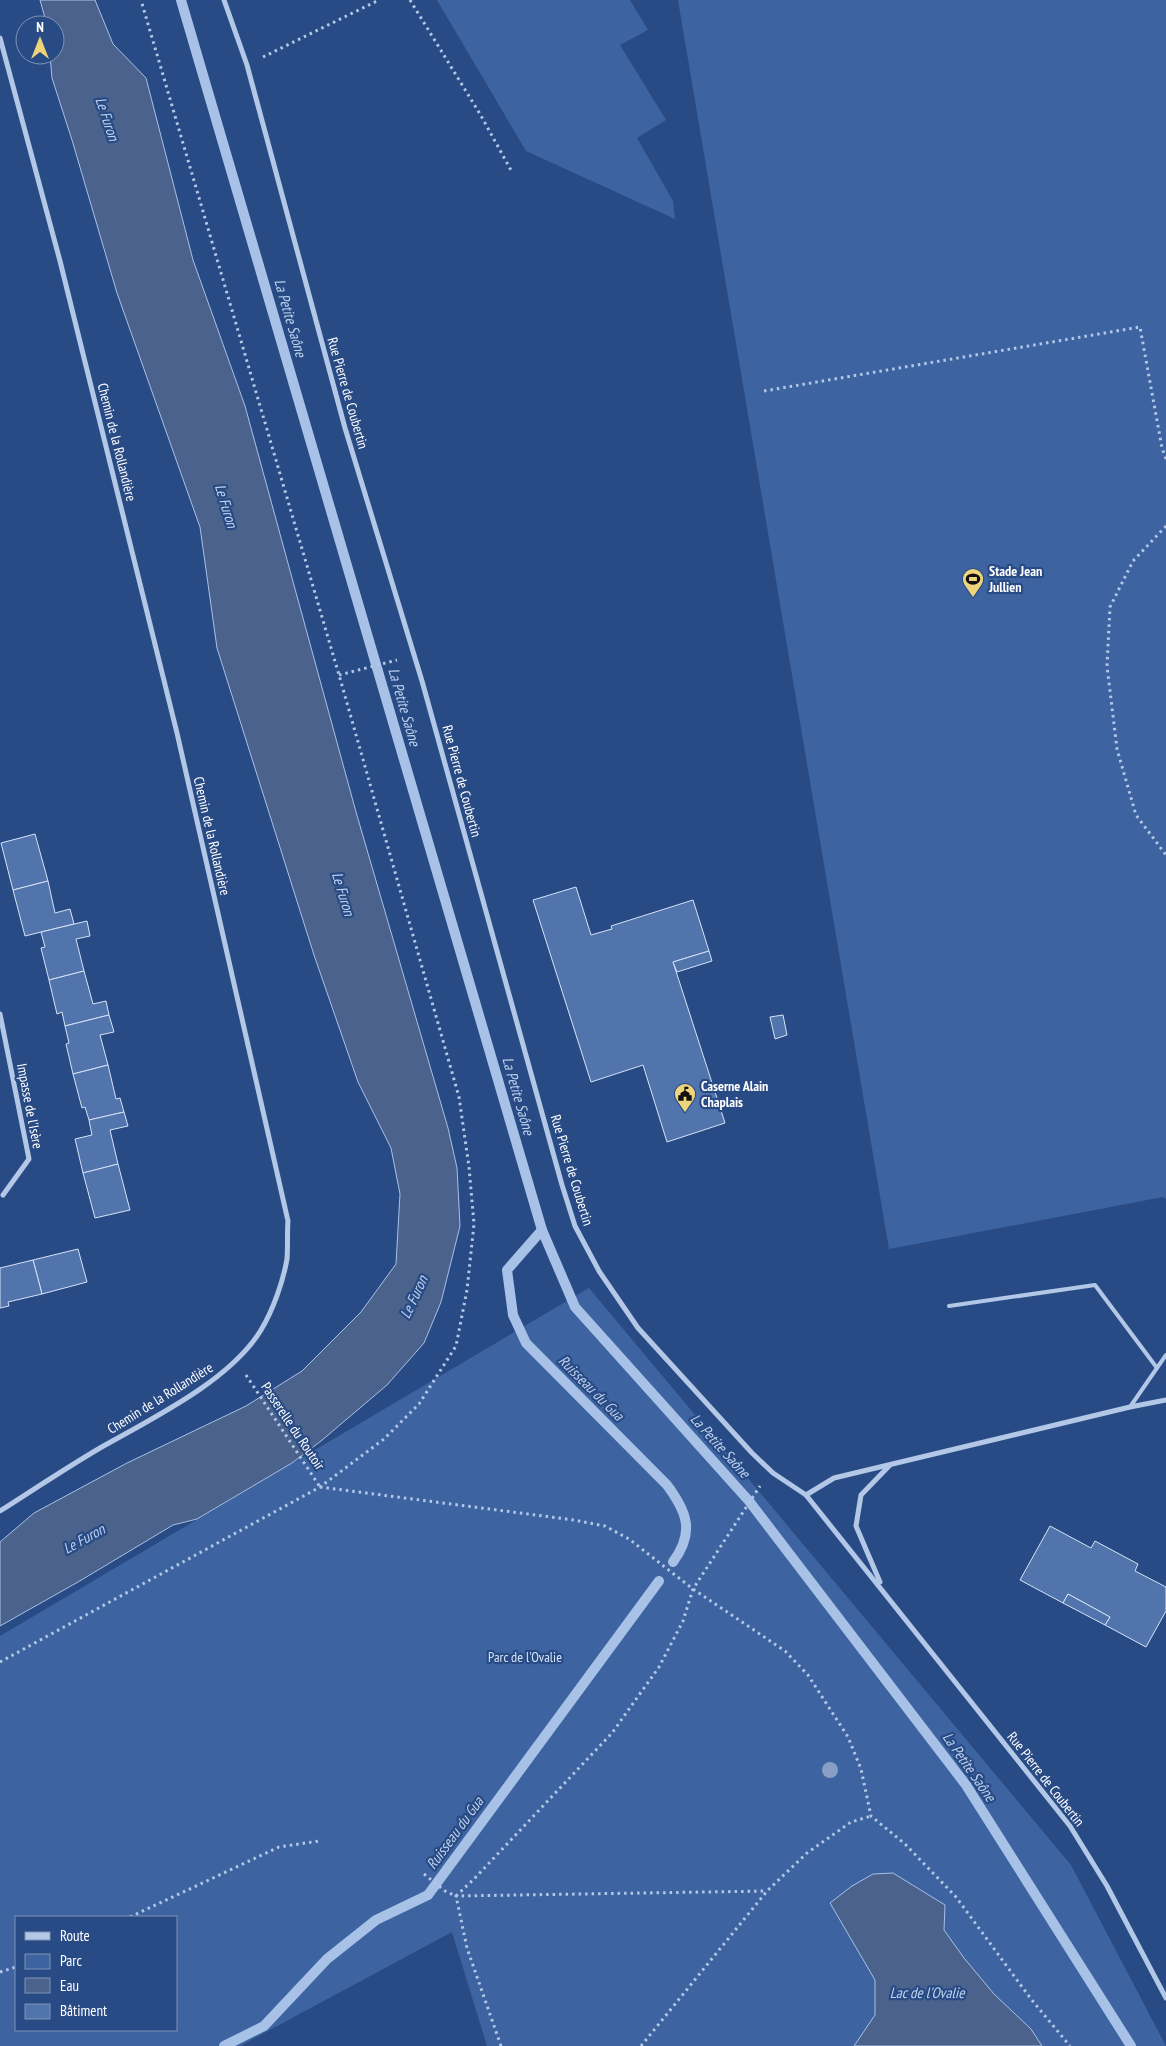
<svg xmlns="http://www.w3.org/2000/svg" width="1166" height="2046" viewBox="0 0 1166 2046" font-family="'PT Sans Narrow',sans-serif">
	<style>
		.green { fill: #3d64a1; fill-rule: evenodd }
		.water { fill: #4a628c; stroke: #a8c1e7 }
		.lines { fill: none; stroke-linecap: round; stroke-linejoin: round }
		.stream { stroke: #a8c1e7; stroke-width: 10 }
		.building { fill: #5174ac; stroke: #d6e3f6 }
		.path { stroke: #b3c7e7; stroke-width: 3; stroke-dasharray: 2.5 4; stroke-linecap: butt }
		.service { stroke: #b3c7e7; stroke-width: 4 }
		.minor { stroke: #b3c7e7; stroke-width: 5 }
		.tree { fill: #889fc3 }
		.labels { text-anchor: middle; stroke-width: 4.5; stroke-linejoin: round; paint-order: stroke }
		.street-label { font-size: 14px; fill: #fff; stroke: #294b85 }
		.poi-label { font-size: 14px; font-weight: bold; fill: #fff; stroke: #294b85; text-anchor: start }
		.park-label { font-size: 14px; fill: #d6e3f6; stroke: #294b85 }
		.water-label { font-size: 15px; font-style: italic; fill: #bfd2ef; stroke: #294b85 }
	</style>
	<rect width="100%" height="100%" fill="#294b85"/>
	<g class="green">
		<path d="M437 0H630L648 30 620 45 666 120 637 138 673 201 675 219 526 151Z"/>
		<path d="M678 0H1166V1199L1163 1197 889 1249Z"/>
		<path d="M589 1288 1071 1865 1166 2046H487L452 1932 240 2046H0V1636ZM16 1917H176V2030H16Z"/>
	</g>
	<g class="water">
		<path d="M40 0H95L113 44 146 78 193 260 245 406 356 812 448 1128 457 1168 460 1226 441 1302 424 1343 387 1385 321 1441 292 1463 197 1519 173 1525 78 1582 0 1626V1542L34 1513 127 1463 246 1406 302 1371 361 1312 396 1264 400 1194 391 1148 358 1082 314 955 217 648 200 527 117 293 72 140 52 78 50 55H55V25H47Z"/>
		<path d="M893 1873 945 1905 944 1930 964 1958 994 1994 1031 2029 1042 2046H854L875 2015V1980L830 1903 852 1886 873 1874Z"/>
	</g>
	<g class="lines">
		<g class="stream">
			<path d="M181 0 542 1230 575 1307 749 1501 966 1785 1131 2046"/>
			<path d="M542 1230 507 1270 513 1315 526 1343 667 1485C687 1512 695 1532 673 1562"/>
			<path d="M224 2046 264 2026 327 1959 376 1920 428 1895 659 1581"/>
		</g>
	</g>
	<g class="building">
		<path d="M35 834 48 881 13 890 1 843Z"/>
		<path d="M48 881 55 913 70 909 74 924 25 936 13 890Z"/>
		<path d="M576 887 591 935 612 929 611 926 693 900 709 951 673 962 725 1123 667 1142 643 1065 591 1082 533 900Z"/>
		<path d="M87 921 90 936 76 939 84 971 49 980 41 948 45 947 41 932Z"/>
		<path d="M709 951 712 961 677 972 673 962Z"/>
		<path d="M84 971 93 1004 106 1001 109 1015 65 1026 62 1012 57 1014 49 980Z"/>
		<path d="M109 1015 114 1032 100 1035 108 1065 73 1074 66 1044 69 1043 65 1026Z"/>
		<path d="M783 1015 787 1035 775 1039 770 1017Z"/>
		<path d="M108 1065 116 1099 120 1098 124 1112 89 1120 85 1107 82 1108 73 1074Z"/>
		<path d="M124 1112 128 1126 110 1130 118 1164 83 1173 75 1139 92 1135 89 1120Z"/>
		<path d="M118 1164 130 1210 95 1218 83 1173Z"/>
		<path d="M78 1249 87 1282 42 1294 33 1260Z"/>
		<path d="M33 1260 42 1294 8 1302 9 1306 0 1308V1268Z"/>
		<path d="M1050 1526 1091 1548 1095 1541 1138 1564 1135 1571 1166 1587V1611L1146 1647 1105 1625 1110 1617 1068 1594 1063 1603 1020 1580Z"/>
		<path d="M1068 1594 1110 1617 1105 1625 1063 1603Z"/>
	</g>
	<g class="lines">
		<g class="path">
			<path d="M410 0 480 114 512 172"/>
			<path d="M263 57 379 0"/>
			<path d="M764 391 1140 327 1162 448 1166 459"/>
			<path d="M1166 526 1133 561 1110 607 1107 666 1117 749 1136 815 1166 855"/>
			<path d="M339 675 397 660"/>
			<path d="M246 1375 320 1487"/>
			<path d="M320 1487 574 1520 605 1526 629 1539 693 1589 785 1651 808 1675 848 1737 861 1769 871 1816 905 1844 956 1897 1031 1999 1070 2046"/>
			<path d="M0 1662 320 1487 384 1439 419 1404 456 1346 467 1290 474 1224 469 1167 459 1097 339 675 141 0"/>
			<path d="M424 1874 445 1891 456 1896 474 1879 612 1733 659 1667 683 1621 693 1589 760 1486"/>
			<path d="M130 1917 279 1847 319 1841"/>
			<path d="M0 1972 16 1967"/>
			<path d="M501 2046 467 1948 456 1896 767 1891"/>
			<path d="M641 2046 767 1891 807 1853 851 1822 871 1816"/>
		</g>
		<g class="service">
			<path d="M949 1306 1095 1285 1157 1368"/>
			<path d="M1130 1407 1166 1355"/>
		</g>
		<g class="minor">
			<path d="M224 0 247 65 345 428 422 681 562 1185 575 1226 599 1271 638 1328 752 1453 773 1473 806 1495 1070 1826 1107 1886 1166 1998"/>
			<path d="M0 38 60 261 177 733 288 1221C287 1233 288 1246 287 1259 283 1282 273 1310 261 1330 230 1381 151 1419 100 1448 66 1468 33 1490 0 1511"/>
			<path d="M0 1014 29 1159 3 1195"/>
			<path d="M806 1495 834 1478 1130 1407 1166 1400"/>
			<path d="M880 1582 856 1526 861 1495 890 1465"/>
		</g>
	</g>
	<circle class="tree" cx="830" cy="1770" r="8"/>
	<defs>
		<g id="stadium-pin" transform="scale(1.125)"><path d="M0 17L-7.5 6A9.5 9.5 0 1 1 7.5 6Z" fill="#eed47a" stroke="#294b85"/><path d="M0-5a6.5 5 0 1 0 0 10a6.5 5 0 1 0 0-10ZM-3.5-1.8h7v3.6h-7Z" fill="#111"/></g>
		<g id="civic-pin" transform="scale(1.125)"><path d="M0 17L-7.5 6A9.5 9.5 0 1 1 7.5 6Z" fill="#eed47a" stroke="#294b85"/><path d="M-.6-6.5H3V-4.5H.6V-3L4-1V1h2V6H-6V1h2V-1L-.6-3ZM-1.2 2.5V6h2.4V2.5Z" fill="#111"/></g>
	</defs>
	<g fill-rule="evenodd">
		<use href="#stadium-pin" x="973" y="579"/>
		<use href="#civic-pin" x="685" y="1094"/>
	</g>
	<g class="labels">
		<g class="street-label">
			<text transform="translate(348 393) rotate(74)" y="5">Rue Pierre de Coubertin</text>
			<text transform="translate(117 442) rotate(76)" y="5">Chemin de la Rollandière</text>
			<text transform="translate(462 781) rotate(75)" y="5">Rue Pierre de Coubertin</text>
			<text transform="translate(212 836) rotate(77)" y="5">Chemin de la Rollandière</text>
			<text transform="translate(30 1106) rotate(79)" y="5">Impasse de l'Isère</text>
			<text transform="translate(572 1170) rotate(73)" y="5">Rue Pierre de Coubertin</text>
			<text transform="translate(160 1398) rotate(-32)" y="5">Chemin de la Rollandière</text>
			<text transform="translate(293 1426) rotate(56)" y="5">Passerelle du Routoir</text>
			<text transform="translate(1046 1779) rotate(52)" y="5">Rue Pierre de Coubertin</text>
		</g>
		<g class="poi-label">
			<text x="989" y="576">Stade Jean<tspan x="989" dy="16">Jullien</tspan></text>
			<text x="701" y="1091">Caserne Alain<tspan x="701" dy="16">Chaplais</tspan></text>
		</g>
		<g class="park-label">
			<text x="525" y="1662">Parc de l'Ovalie</text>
		</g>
		<g class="water-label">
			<text transform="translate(107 119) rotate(72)" y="5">Le Furon</text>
			<text transform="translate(290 318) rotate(74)" y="5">La Petite Saône</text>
			<text transform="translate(226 506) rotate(73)" y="5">Le Furon</text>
			<text transform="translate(404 707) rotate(74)" y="5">La Petite Saône</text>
			<text transform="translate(343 894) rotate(73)" y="5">Le Furon</text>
			<text transform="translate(518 1096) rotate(74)" y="5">La Petite Saône</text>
			<text transform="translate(414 1297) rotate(-65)" y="5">Le Furon</text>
			<text transform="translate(591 1388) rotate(45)" y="5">Ruisseau du Gua</text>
			<text transform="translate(720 1446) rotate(48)" y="5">La Petite Saône</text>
			<text transform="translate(84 1539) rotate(-29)" y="5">Le Furon</text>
			<text transform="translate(969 1767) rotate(55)" y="5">La Petite Saône</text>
			<text transform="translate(455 1833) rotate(-54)" y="5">Ruisseau du Gua</text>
			<text x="927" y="1998">Lac de l'Ovalie</text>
		</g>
	</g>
	<rect x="15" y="1916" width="162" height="115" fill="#294b85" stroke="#7f93b6"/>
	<rect x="25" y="1932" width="25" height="8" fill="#b3c7e7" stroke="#7f93b6"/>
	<text x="60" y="1941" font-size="15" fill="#ffffff">Route</text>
	<rect x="25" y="1954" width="25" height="15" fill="#3d64a1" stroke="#7f93b6"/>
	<text x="60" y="1966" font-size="15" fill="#ffffff">Parc</text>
	<rect x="25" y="1978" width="25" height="15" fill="#4a628c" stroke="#7f93b6"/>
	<text x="60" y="1991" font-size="15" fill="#ffffff">Eau</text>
	<rect x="25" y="2004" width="25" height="15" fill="#5174ac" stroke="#7f93b6"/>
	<text x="60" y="2016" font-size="15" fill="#ffffff">Bâtiment</text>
	<g transform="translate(40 40)"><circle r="24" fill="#294b85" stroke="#7f93b6"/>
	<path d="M0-4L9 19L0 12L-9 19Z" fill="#eed47a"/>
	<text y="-8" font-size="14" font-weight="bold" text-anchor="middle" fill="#ffffff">N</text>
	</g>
</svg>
